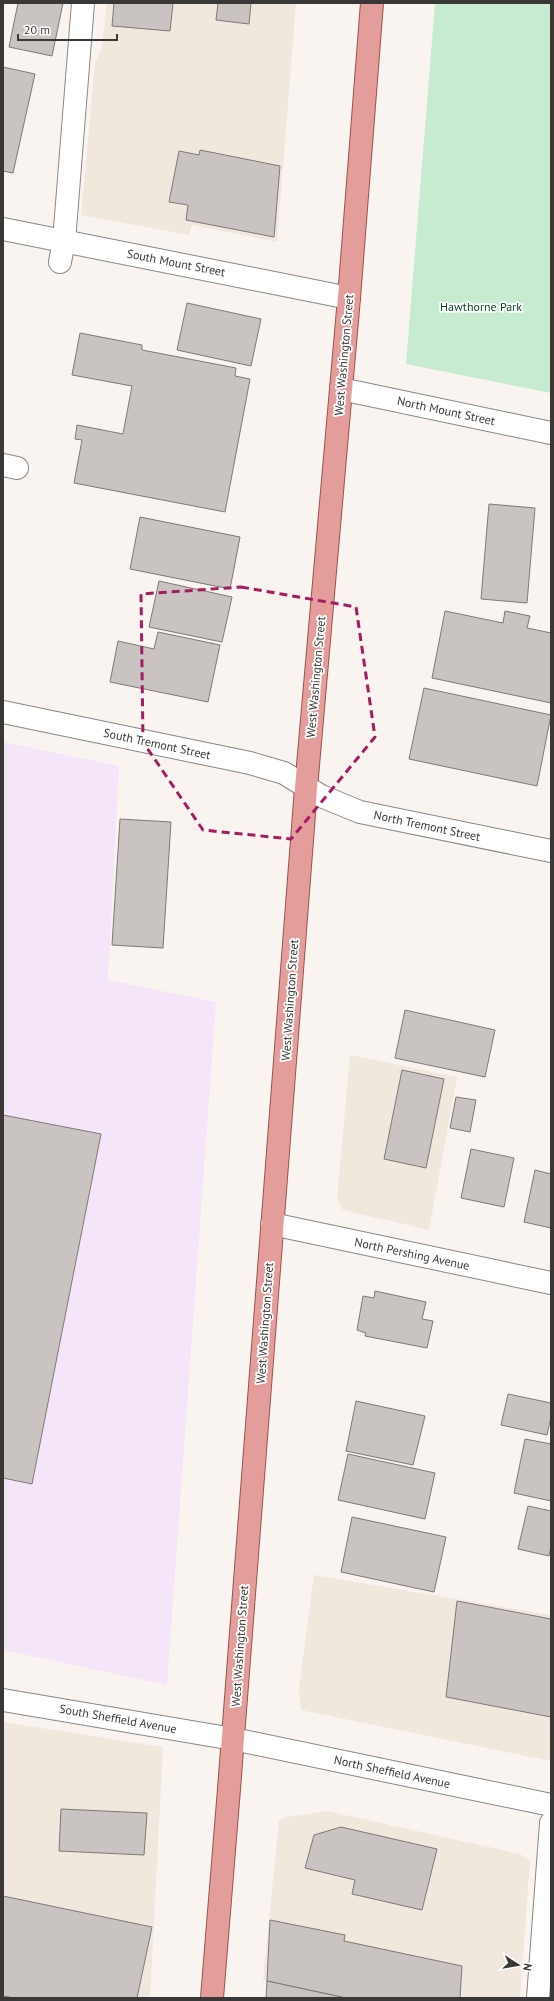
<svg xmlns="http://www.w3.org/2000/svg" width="554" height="2001" viewBox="0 0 554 2001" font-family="'PT Sans',sans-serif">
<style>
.built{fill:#f0e7dd}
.education{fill:#f5e5f8}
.green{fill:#c7ebd1}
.building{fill:#c9c3c1;stroke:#7e7976}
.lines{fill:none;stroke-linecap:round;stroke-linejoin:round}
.minor-casing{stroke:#8a8782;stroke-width:24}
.major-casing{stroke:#9c514d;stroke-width:24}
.minor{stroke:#fff;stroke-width:22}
.major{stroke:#e39e9b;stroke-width:22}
.marked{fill:none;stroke:#a51c65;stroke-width:3;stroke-dasharray:8 5;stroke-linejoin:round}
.labels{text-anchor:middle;stroke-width:3.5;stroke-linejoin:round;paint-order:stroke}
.street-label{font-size:12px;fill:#3a3836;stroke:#fff}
.park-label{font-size:12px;fill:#0d4a28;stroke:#fff}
</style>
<rect width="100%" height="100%" fill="#f9f4f0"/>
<g class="built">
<path d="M107,3h189l-19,239 -85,-17 -3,10 -108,-20 14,-151 7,-18z"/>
<path d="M350,1055l107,22 -28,153 -86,-20 -6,-10z"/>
<path d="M314,1575l237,40v146l-250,-51 -2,-21z"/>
<path d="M3,1722l160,25 -13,251h-147z"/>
<path d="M327,1811l193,43 10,7 -10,137h-174l-83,-18 16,-160 9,-3z"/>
</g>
<path class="education" d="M3,742l116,24 -11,214 108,22 -49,683 -164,-35z"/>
<path class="green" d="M435,3h116v390l-145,-29z"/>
<g class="building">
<path d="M18,3h45l-11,53 -43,-9z"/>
<path d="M114,3h59l-3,28 -58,-5z"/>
<path d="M218,3h33l-2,21 -33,-4z"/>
<path d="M3,67l32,7 -22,99 -10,-2z"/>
<path d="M200,150l80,16 -6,71 -88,-17 2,-15 -19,-3 10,-51 20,4z"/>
<path d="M187,303l74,16 -10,47 -74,-16z"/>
<path d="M80,333l62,12v5l94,18 -1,8 15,3 -25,133 -151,-29 8,-43 -7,-1 2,-14 46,9 9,-48 -60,-11z"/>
<path d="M489,504l46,4 -8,95 -46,-4z"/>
<path d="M140,517l100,20 -10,52 -100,-20z"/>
<path d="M159,581l73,16 -10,45 -73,-15z"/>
<path d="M445,611l58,12 2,-12 25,5 -3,12 24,5v70l-119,-25z"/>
<path d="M158,632l62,13 -12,57 -98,-20 8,-41 36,8z"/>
<path d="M424,688l127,27 -14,71 -128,-27z"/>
<path d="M120,819l51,3 -8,126 -51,-3z"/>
<path d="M405,1010l90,20 -10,47 -90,-19z"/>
<path d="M402,1070l42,9 -18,89 -42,-9z"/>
<path d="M456,1097l20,3 -6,32 -20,-4z"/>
<path d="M3,1115l98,19 -69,350 -29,-6z"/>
<path d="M471,1149l43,9 -10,49 -43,-9z"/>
<path d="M535,1170l16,4v54l-27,-6z"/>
<path d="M375,1291l51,11 -4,17 11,2 -6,27 -62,-12 1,-3 -9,-3 6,-34 11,2z"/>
<path d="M508,1394l43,9v14l-4,18 -46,-10z"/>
<path d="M356,1401l69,15 -12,49 -67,-14z"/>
<path d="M525,1439l26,5v57l-37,-8z"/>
<path d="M348,1454l87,19 -10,46 -87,-19z"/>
<path d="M528,1506l23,5v35l-2,10 -31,-7z"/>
<path d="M352,1517l94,20 -12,55 -93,-20z"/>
<path d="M457,1601l94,18v98l-105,-20z"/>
<path d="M61,1809l86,4 -3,42 -85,-4z"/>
<path d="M341,1827l96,22 -15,61 -70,-16 3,-14 -50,-12 9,-33z"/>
<path d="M3,1896l149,31 -15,71h-122l-12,-2z"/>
<path d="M270,1920l75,15 -1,6 118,25 -2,32h-114l-79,-17z"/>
<path d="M267,1981l79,17h-80z"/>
</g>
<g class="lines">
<g class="minor-casing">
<g id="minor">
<path d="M3,229l346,69"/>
<path d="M60,262l4,-21 19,-238"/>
<path d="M341,389l210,44"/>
<path d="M3,465l14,3"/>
<path d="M3,712l247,51 34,10 37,23 39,16 191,39"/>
<path d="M272,1224l279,59"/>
<path d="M3,1700l230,39 318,66"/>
<path d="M538,1998l13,-175"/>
</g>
</g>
<g class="major-casing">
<path id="major" d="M212,1998l17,-209 77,-1001 43,-490 23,-295"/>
</g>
<use href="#minor" class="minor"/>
<use href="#major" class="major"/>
</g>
<path class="marked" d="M241,587l115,20 19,130 -84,102 -88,-9 -60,-88 -2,-148z"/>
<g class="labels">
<g class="street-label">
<text transform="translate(176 263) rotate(11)" y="4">South Mount Street</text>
<text transform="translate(344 355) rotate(-85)" y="4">West Washington Street</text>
<text transform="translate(446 411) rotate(12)" y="4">North Mount Street</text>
<text transform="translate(316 677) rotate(-85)" y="4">West Washington Street</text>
<text transform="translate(157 744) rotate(12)" y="4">South Tremont Street</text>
<text transform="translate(427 826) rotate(12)" y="4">North Tremont Street</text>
<text transform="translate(290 1000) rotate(-86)" y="4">West Washington Street</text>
<text transform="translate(412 1254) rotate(12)" y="4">North Pershing Avenue</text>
<text transform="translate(265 1323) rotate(-86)" y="4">West Washington Street</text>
<text transform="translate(240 1646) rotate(-86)" y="4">West Washington Street</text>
<text transform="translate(118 1719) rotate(10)" y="4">South Sheffield Avenue</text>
<text transform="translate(392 1772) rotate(12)" y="4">North Sheffield Avenue</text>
</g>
<g class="park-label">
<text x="481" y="311">Hawthorne Park</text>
</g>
</g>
<rect width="554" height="2001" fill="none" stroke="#3a3836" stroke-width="8"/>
<g transform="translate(518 1965) rotate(102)" stroke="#ffffff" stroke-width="3" paint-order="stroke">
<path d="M0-3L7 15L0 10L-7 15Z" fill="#3a3836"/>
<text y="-6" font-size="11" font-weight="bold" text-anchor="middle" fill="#3a3836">N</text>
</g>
<path d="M18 34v6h99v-6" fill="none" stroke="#3a3836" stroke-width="2"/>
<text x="24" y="34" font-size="12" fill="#3a3836" stroke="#ffffff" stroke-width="3" paint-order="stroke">20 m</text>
</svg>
